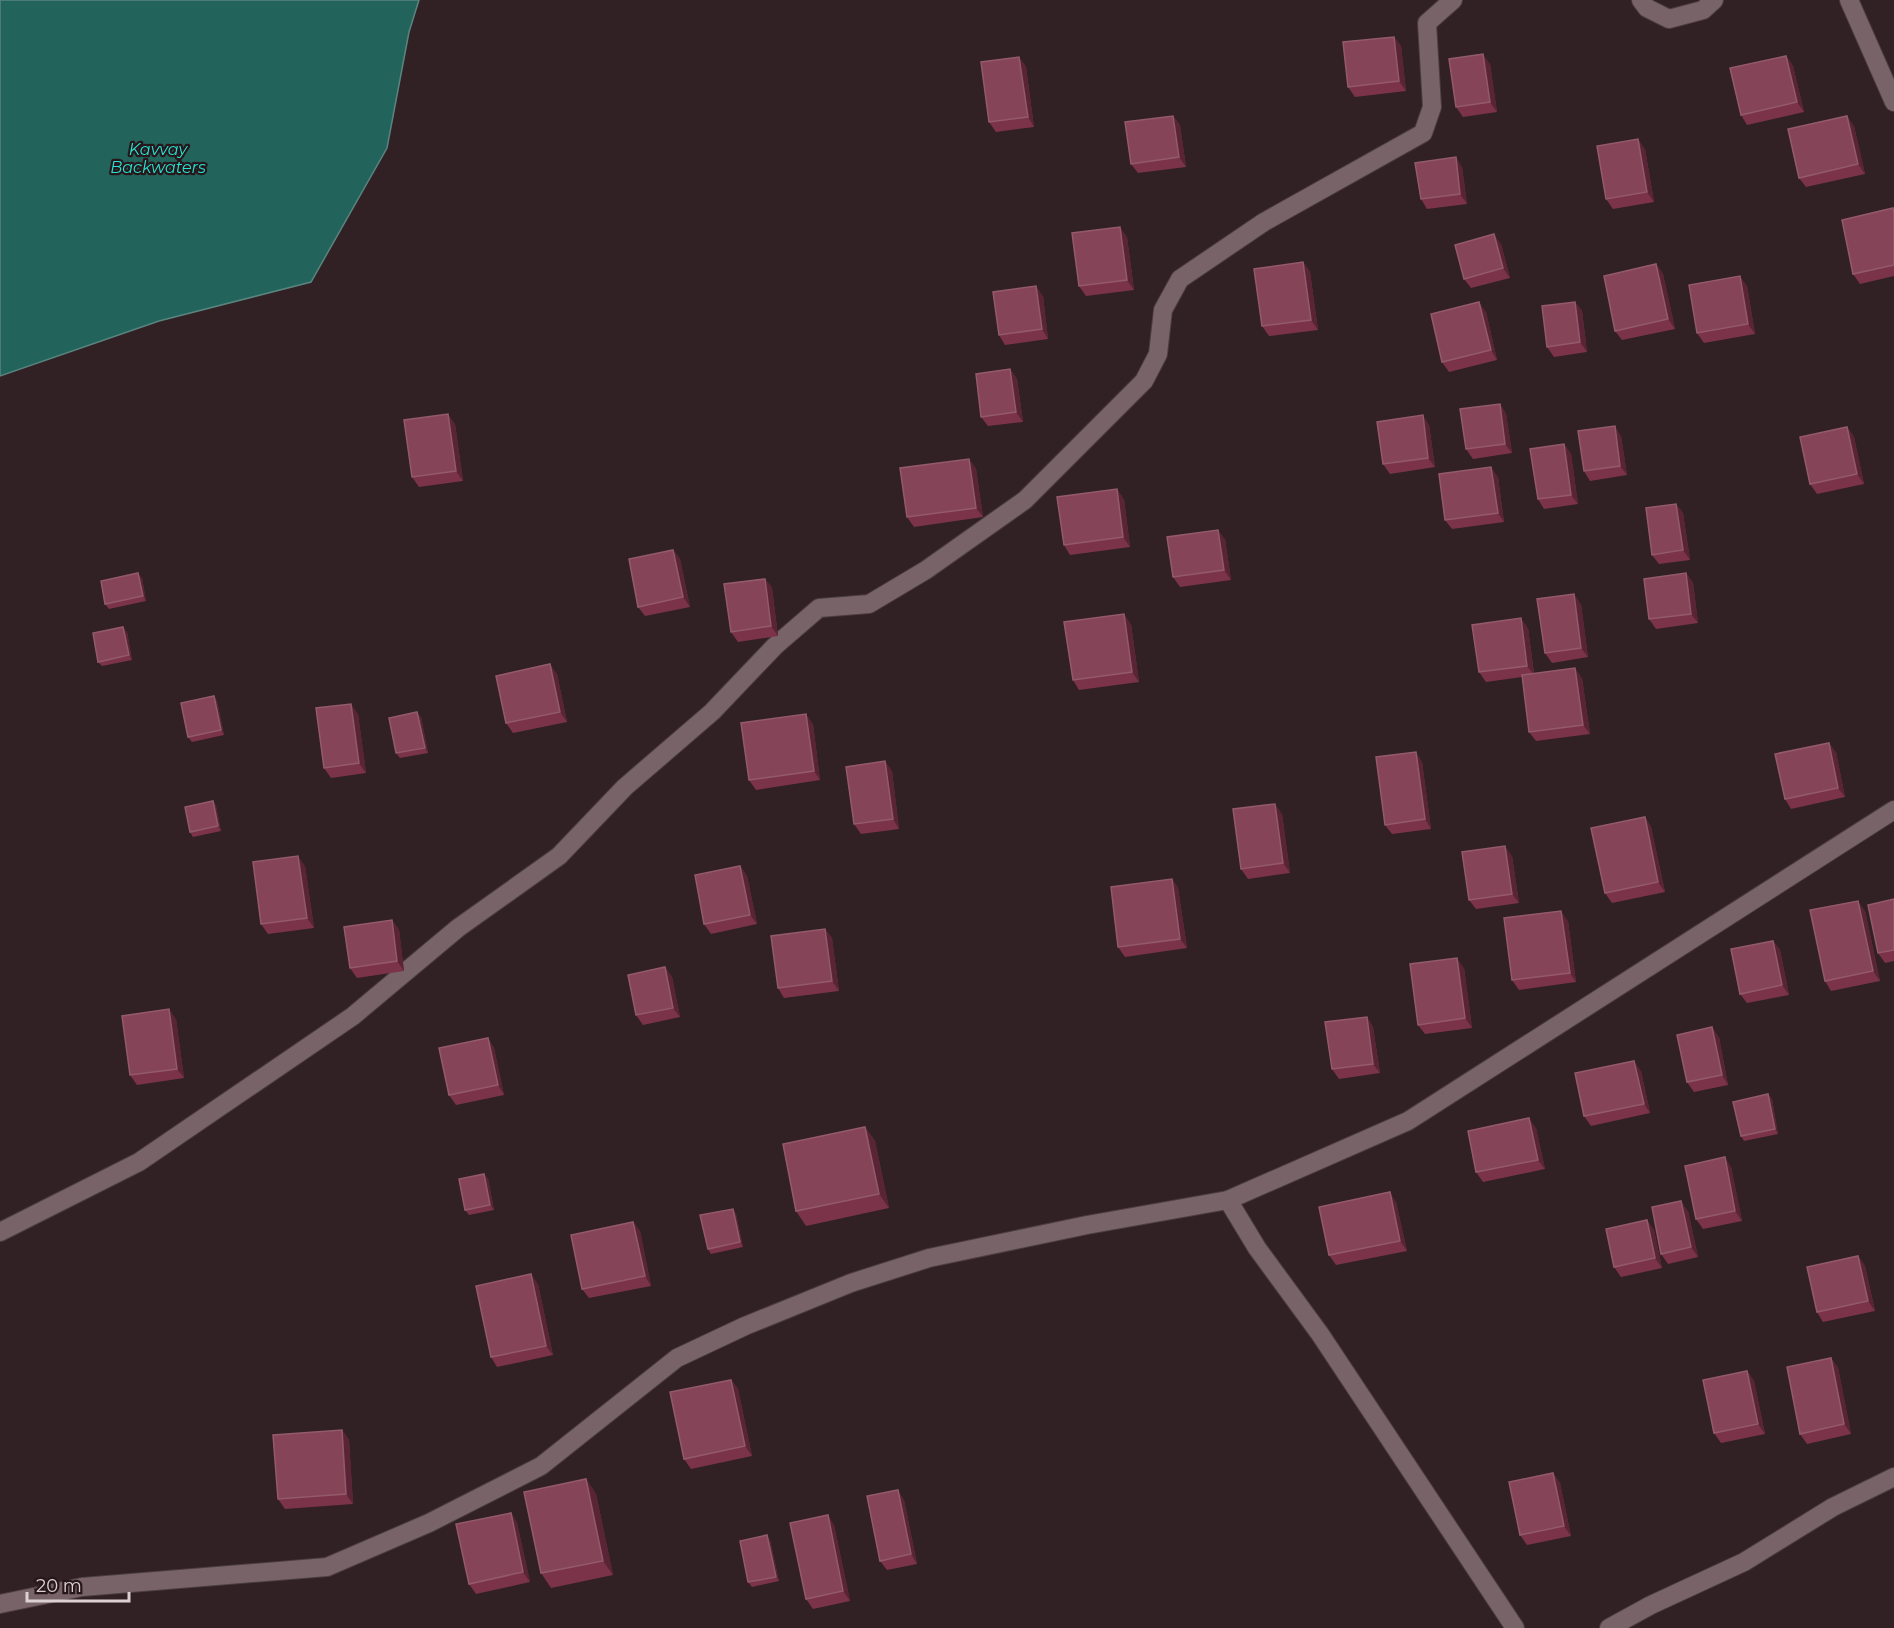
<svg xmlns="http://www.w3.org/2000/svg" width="1894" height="1628" viewBox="0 0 1894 1628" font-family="Montserrat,sans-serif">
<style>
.water{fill:#22645c;stroke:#5a847f;stroke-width:1.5}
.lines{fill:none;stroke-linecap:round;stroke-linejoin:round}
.minor-casing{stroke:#4b3d40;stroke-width:20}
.minor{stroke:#786368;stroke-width:18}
.wall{fill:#7b334a}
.shaded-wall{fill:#592435}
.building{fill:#864459;stroke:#935a6c;stroke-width:1.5}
.labels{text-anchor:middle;stroke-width:4.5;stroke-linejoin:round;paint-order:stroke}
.water-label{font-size:16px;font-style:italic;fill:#24e4d3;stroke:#27171b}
</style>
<rect width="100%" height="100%" fill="#312024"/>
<path class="water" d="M0,0h419l-10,32 -22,116 -76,134 -152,39 -159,55z"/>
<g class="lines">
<g class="minor-casing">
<g id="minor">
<path d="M1641,0l6,8 22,11 34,-9 11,-10"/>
<path d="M1849,0l45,102"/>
<path d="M1228,1200l29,48 63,86 195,294"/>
<path d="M0,1232l139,-70 214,-146 105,-88 101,-72 66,-69 87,-75 63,-66 44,-38 50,-4 57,-34 99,-70 119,-119 14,-27 5,-44 17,-31 84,-57 159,-89 9,-26 -5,-84 26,-23"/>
<path d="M0,1604l82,-17 245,-20 102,-44 112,-57 136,-108 68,-32 106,-43 78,-25 158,-33 141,-25 180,-79 486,-311"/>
<path d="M1609,1628l42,-23 93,-43 89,-55 61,-30"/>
</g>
</g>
<use href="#minor" class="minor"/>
</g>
<g class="wall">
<path d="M1394,37l7,9 5,45 -51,6 -7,-10z"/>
<path d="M1786,56l7,10 11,46 -57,13 -6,-10z"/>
<path d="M1019,57l7,10 8,60 -38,5 -7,-10z"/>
<path d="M1490,64l7,48 -34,5 -7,-10z"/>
<path d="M1173,116l7,9 6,42 -48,6 -7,-9z"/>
<path d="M1854,126l11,48 -59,13 -7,-9z"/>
<path d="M1645,149l9,53 -41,7 -7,-10z"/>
<path d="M1462,167l5,37 -40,5 -6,-10z"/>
<path d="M1893,208l1,2v66l-34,8 -7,-10z"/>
<path d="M1127,237l7,53 -48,6 -7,-10z"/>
<path d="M1501,244l9,34 -39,10 -7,-9z"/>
<path d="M1303,262l7,10 8,58 -49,6 -7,-10z"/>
<path d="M1656,264l7,10 12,55 -53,11 -7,-9z"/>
<path d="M1747,286l8,48 -51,9 -7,-10z"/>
<path d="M1043,296l5,43 -43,6 -6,-10z"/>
<path d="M1575,302l7,9 5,41 -33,5 -7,-10z"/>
<path d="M1486,312l11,48 -48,12 -7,-10z"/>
<path d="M1010,369l7,10 6,43 -35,4 -7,-9z"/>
<path d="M1500,404l6,10 6,39 -39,6 -7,-10z"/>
<path d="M455,424l8,57 -44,6 -7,-10z"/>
<path d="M1429,425l6,42 -45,7 -7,-10z"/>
<path d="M1847,427l7,10 10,47 -47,10 -7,-10z"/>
<path d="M1621,436l6,39 -37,6 -6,-10z"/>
<path d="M1564,444l7,10 7,50 -34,5 -6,-10z"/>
<path d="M969,459l7,10 7,48 -69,10 -7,-10z"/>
<path d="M1498,477l6,45 -52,7 -7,-9z"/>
<path d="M1124,499l6,48 -60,8 -6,-10z"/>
<path d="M1676,504l7,9 7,47 -31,4 -7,-9z"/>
<path d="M1225,539l6,41 -51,7 -7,-10z"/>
<path d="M673,550l7,9 10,48 -45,9 -7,-9z"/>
<path d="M1686,573l7,10 5,40 -42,6 -7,-10z"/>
<path d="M142,578l4,23 -37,8 -4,-5z"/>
<path d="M765,579l7,9 6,48 -40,6 -7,-10z"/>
<path d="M1581,604l7,53 -36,6 -7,-10z"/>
<path d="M1131,624l8,58 -60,8 -6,-10z"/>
<path d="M1528,628l6,45 48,5 8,56 -54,7 -7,-9 -7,-55 -36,5 -7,-10z"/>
<path d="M127,632l5,28 -30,6 -4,-4z"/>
<path d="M557,674l10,48 -54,11 -7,-10z"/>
<path d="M214,696l3,5 7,34 -32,7 -4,-5z"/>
<path d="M358,714l8,59 -35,5 -7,-10z"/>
<path d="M421,717l7,36 -28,5 -4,-5z"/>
<path d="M813,724l7,56 -64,10 -7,-10z"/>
<path d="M1836,752l9,45 -54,12 -6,-10z"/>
<path d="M1422,762l9,67 -39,5 -7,-9z"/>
<path d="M892,771l7,58 -38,5 -7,-10z"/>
<path d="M213,801l3,5 5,25 -28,6 -3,-5z"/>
<path d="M1282,814l8,59 -42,6 -7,-10z"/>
<path d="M1645,817l6,10 14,65 -53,11 -7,-10z"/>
<path d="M1512,856l7,47 -43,6 -7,-9z"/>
<path d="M305,866l9,62 -46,6 -7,-10z"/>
<path d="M740,866l7,10 10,48 -46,10 -7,-10z"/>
<path d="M1172,879l6,9 9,60 -62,9 -7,-10z"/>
<path d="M1894,899v62l-9,2 -7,-10z"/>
<path d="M1865,911l15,70 -49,10 -6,-10z"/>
<path d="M392,920l7,10 5,41 -47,7 -7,-10z"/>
<path d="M1568,921l8,61 -57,8 -7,-10z"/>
<path d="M825,929l7,9 7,53 -55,7 -6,-10z"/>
<path d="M1773,941l7,9 9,45 -42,8 -7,-9z"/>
<path d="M665,967l7,10 8,40 -37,8 -7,-10z"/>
<path d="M1464,968l8,60 -47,6 -7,-9z"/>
<path d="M1367,1017l6,10 7,46 -41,6 -7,-10z"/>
<path d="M176,1019l8,59 -47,7 -7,-10z"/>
<path d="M1719,1037l9,48 -34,7 -7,-10z"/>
<path d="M488,1038l6,10 10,47 -48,10 -7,-10z"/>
<path d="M1641,1071l9,42 -59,13 -7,-10z"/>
<path d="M1768,1094l4,5 6,35 -34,7 -3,-5z"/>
<path d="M865,1127l10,14 14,67 -83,18 -10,-15z"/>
<path d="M1536,1128l9,41 -62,13 -7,-10z"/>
<path d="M1731,1167l11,54 -39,8 -7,-10z"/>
<path d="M484,1174l4,5 6,31 -25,5 -4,-5z"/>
<path d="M1396,1202l11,49 -71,14 -7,-10z"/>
<path d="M1688,1211l10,46 -30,7 -7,-10z"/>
<path d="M736,1214l7,33 -32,7 -3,-5z"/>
<path d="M1647,1220l7,10 8,38 -41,9 -7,-10z"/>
<path d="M633,1222l7,9 11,55 -62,12 -7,-9z"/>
<path d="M1858,1256l7,10 10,45 -52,11 -6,-10z"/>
<path d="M538,1284l15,71 -56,12 -6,-10z"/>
<path d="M1831,1358l7,10 13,66 -44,10 -7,-10z"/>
<path d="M1747,1371l7,10 11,53 -44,9 -7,-10z"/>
<path d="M731,1380l7,9 14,67 -61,13 -7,-10z"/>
<path d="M342,1430l7,10 4,64 -68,5 -7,-10z"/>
<path d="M1553,1473l7,10 11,53 -44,9 -7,-10z"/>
<path d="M586,1479l10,15 17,81 -62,13 -10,-15z"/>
<path d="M904,1500l13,64 -30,6 -7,-9z"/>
<path d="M511,1513l6,10 13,59 -54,12 -7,-10z"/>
<path d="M834,1525l16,76 -37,8 -7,-10z"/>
<path d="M770,1540l9,41 -27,6 -4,-5z"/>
</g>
<g class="shaded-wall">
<path d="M1394,37l7,9 5,45 -7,-10z"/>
<path d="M1483,54l7,10 7,48 -7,-10z"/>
<path d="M1786,56l7,10 11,46 -7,-10z"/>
<path d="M1019,57l7,10 8,60 -6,-10z"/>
<path d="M1173,116l7,9 6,42 -7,-10z"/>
<path d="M1847,116l7,10 11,48 -7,-10z"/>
<path d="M1638,139l7,10 9,53 -7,-10z"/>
<path d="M1456,157l6,10 5,37 -7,-10z"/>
<path d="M1120,227l7,10 7,53 -7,-10z"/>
<path d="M1494,234l7,10 9,34 -7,-10z"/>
<path d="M1303,262l7,10 8,58 -7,-10z"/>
<path d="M1656,264l7,10 12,55 -7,-10z"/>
<path d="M1740,276l7,10 8,48 -7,-10z"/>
<path d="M1036,286l7,10 5,43 -6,-10z"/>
<path d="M1479,302l7,10 11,48 -6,-10z"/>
<path d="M1575,302l7,9 5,41 -7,-10z"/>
<path d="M1010,369l7,10 6,43 -7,-10z"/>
<path d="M1500,404l6,10 6,39 -7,-9z"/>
<path d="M448,414l7,10 8,57 -7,-10z"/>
<path d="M1423,415l6,10 6,42 -7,-9z"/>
<path d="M1615,426l6,10 6,39 -7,-9z"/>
<path d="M1847,427l7,10 10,47 -7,-10z"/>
<path d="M1564,444l7,10 7,50 -7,-9z"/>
<path d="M969,459l7,10 7,48 -7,-9z"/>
<path d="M1491,467l7,10 6,45 -6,-9z"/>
<path d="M1117,489l7,10 6,48 -7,-10z"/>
<path d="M1676,504l7,9 7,47 -7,-10z"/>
<path d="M1218,530l7,9 6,41 -7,-10z"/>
<path d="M673,550l7,9 10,48 -7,-10z"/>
<path d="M138,573l4,5 4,23 -3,-5z"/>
<path d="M1686,573l7,10 5,40 -7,-9z"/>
<path d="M765,579l7,9 6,48 -7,-10z"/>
<path d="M1574,594l7,10 7,53 -7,-9z"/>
<path d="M1124,614l7,10 8,58 -7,-10z"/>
<path d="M1521,618l7,10 6,47 -7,-9z"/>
<path d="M123,627l4,5 5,28 -3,-5z"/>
<path d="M550,664l7,10 10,48 -7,-10z"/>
<path d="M1575,668l7,10 8,56 -7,-9z"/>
<path d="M214,696l3,5 7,34 -3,-5z"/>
<path d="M351,704l7,10 8,59 -7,-10z"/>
<path d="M417,712l4,5 7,36 -3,-5z"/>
<path d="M806,714l7,10 7,56 -6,-9z"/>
<path d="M1829,743l7,9 9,45 -7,-9z"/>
<path d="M1416,752l6,10 9,67 -6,-10z"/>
<path d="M885,761l7,10 7,58 -6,-10z"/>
<path d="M213,801l3,5 5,25 -3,-5z"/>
<path d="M1275,804l7,10 8,59 -7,-10z"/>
<path d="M1645,817l6,10 14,65 -7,-10z"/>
<path d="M1505,846l7,10 7,47 -7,-9z"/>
<path d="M298,856l7,10 9,62 -7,-10z"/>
<path d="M740,866l7,10 10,48 -7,-9z"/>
<path d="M1172,879l6,9 9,60 -7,-9z"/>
<path d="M1858,901l7,10 15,70 -7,-10z"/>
<path d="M1561,911l7,10 8,61 -6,-9z"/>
<path d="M392,920l7,10 5,41 -7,-10z"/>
<path d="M825,929l7,9 7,53 -7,-10z"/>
<path d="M1773,941l7,9 9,45 -7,-10z"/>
<path d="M1457,958l7,10 8,60 -7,-10z"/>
<path d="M665,967l7,10 8,40 -7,-9z"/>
<path d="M169,1009l7,10 8,59 -7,-9z"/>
<path d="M1367,1017l6,10 7,46 -7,-9z"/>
<path d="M1712,1027l7,10 9,48 -6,-10z"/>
<path d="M488,1038l6,10 10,47 -6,-10z"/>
<path d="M1634,1061l7,10 9,42 -6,-9z"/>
<path d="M1768,1094l4,5 6,35 -3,-5z"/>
<path d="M1529,1118l7,10 9,41 -7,-9z"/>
<path d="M865,1127l10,14 14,67 -10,-14z"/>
<path d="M1725,1157l6,10 11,54 -7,-10z"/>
<path d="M484,1174l4,5 6,31 -4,-5z"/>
<path d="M1390,1192l6,10 11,49 -7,-10z"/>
<path d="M1681,1201l7,10 10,46 -7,-10z"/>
<path d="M733,1209l3,5 7,33 -3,-5z"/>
<path d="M1647,1220l7,10 8,38 -7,-10z"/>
<path d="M633,1222l7,9 11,55 -6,-10z"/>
<path d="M1858,1256l7,10 10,45 -7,-10z"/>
<path d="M531,1274l7,10 15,71 -7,-9z"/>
<path d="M1831,1358l7,10 13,66 -7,-10z"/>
<path d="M1747,1371l7,10 11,53 -7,-10z"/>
<path d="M731,1380l7,9 14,67 -7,-10z"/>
<path d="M342,1430l7,10 4,64 -7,-10z"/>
<path d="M1553,1473l7,10 11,53 -7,-10z"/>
<path d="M586,1479l10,15 17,81 -10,-14z"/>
<path d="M898,1490l6,10 13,64 -6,-10z"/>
<path d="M511,1513l6,10 13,59 -7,-10z"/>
<path d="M828,1515l6,10 16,76 -7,-10z"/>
<path d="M767,1535l3,5 9,41 -3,-4z"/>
</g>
<g class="building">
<path d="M1394,37l5,44 -51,6 -5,-45z"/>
<path d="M1483,54l7,48 -34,5 -7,-48z"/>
<path d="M1786,56l11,46 -56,13 -11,-47z"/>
<path d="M1019,57l9,60 -39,5 -8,-60z"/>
<path d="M1173,116l6,41 -48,7 -6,-42z"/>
<path d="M1847,116l11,48 -59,14 -11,-49z"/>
<path d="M1638,139l9,53 -41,7 -9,-53z"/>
<path d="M1456,157l4,37 -39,5 -6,-36z"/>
<path d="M1893,208l1,6v51l-41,9 -11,-54z"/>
<path d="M1120,227l7,53 -48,6 -7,-53z"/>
<path d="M1494,234l9,34 -39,11 -9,-34z"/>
<path d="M1303,262l8,58 -49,6 -8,-57z"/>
<path d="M1656,264l12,55 -53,12 -11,-55z"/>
<path d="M1740,276l8,48 -51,9 -8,-48z"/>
<path d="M1036,286l6,43 -43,6 -6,-43z"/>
<path d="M1479,302l12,48 -49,12 -11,-48z"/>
<path d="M1575,302l5,40 -33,5 -5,-41z"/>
<path d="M1010,369l6,43 -35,5 -5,-43z"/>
<path d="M1500,404l5,40 -39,5 -6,-40z"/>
<path d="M448,414l8,57 -44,6 -8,-57z"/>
<path d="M1423,415l5,43 -45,6 -6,-42z"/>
<path d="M1615,426l5,40 -36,5 -6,-40z"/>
<path d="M1847,427l10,47 -47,10 -10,-47z"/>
<path d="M1564,444l7,51 -33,4 -8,-50z"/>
<path d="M969,459l7,49 -69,9 -7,-49z"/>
<path d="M1491,467l7,46 -53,7 -6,-46z"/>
<path d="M1117,489l6,48 -59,8 -7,-48z"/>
<path d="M1676,504l7,46 -31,5 -6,-47z"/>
<path d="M1218,530l6,40 -51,7 -6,-40z"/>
<path d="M673,550l10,47 -45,10 -9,-48z"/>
<path d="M138,573l5,23 -38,8 -4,-23z"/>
<path d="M1686,573l5,41 -42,5 -5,-40z"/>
<path d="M765,579l6,47 -40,6 -7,-48z"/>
<path d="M1574,594l7,54 -36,5 -8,-54z"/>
<path d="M1124,614l8,58 -59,8 -9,-58z"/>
<path d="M1521,618l6,48 -48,6 -7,-47z"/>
<path d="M123,627l6,28 -31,7 -5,-29z"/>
<path d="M550,664l10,48 -54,11 -10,-47z"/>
<path d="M1575,668l8,57 -54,7 -7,-57z"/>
<path d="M214,696l7,34 -33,7 -7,-34z"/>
<path d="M351,704l8,59 -35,5 -8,-60z"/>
<path d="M417,712l8,36 -29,5 -7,-35z"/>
<path d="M806,714l8,57 -65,9 -8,-57z"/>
<path d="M1829,743l9,45 -53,11 -10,-45z"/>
<path d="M1416,752l9,67 -40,6 -9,-68z"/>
<path d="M885,761l8,58 -39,5 -8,-57z"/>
<path d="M213,801l5,25 -28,6 -5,-25z"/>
<path d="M1275,804l8,59 -42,6 -8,-60z"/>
<path d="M1645,817l13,65 -53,11 -14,-65z"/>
<path d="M1505,846l7,48 -43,6 -7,-48z"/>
<path d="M298,856l9,62 -46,6 -8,-62z"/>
<path d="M740,866l10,49 -46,9 -9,-49z"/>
<path d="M1172,879l8,60 -62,8 -7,-60z"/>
<path d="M1894,899v51l-16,3 -10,-48z"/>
<path d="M1858,901l15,70 -48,10 -15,-71z"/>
<path d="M1561,911l9,62 -58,7 -8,-62z"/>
<path d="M392,920l5,41 -47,7 -6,-41z"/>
<path d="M825,929l7,52 -54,7 -7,-52z"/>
<path d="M1773,941l9,44 -42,9 -9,-45z"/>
<path d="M1457,958l8,60 -47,7 -8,-61z"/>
<path d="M665,967l8,41 -37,7 -8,-40z"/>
<path d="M169,1009l8,60 -47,6 -8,-59z"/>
<path d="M1367,1017l6,47 -41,5 -7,-47z"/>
<path d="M1712,1027l10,48 -35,7 -10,-47z"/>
<path d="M488,1038l10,47 -49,10 -10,-47z"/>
<path d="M1634,1061l10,43 -60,12 -9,-43z"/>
<path d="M1768,1094l7,35 -34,7 -8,-34z"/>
<path d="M1529,1118l9,42 -62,12 -8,-41z"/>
<path d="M865,1127l14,67 -83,17 -13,-67z"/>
<path d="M1725,1157l10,54 -39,8 -11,-53z"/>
<path d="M484,1174l6,31 -25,5 -6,-31z"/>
<path d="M1390,1192l10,49 -71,14 -10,-48z"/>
<path d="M1681,1201l10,46 -30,7 -9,-47z"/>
<path d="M733,1209l7,33 -32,7 -8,-34z"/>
<path d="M1647,1220l8,38 -41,9 -8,-38z"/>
<path d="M633,1222l12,54 -63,13 -11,-54z"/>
<path d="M1858,1256l10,45 -51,11 -10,-45z"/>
<path d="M531,1274l15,72 -55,11 -15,-71z"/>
<path d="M1831,1358l13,66 -44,10 -13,-67z"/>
<path d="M1747,1371l11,53 -44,9 -11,-53z"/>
<path d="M731,1380l14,66 -61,13 -14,-67z"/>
<path d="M342,1430l4,64 -68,5 -5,-64z"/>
<path d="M1553,1473l11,53 -44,9 -11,-53z"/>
<path d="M586,1479l17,82 -62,12 -17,-81z"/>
<path d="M898,1490l13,64 -31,7 -13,-65z"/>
<path d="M511,1513l12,59 -54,12 -13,-60z"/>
<path d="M828,1515l15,76 -37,8 -16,-76z"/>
<path d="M767,1535l9,42 -28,5 -8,-41z"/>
</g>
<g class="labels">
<g class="water-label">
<text x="158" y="155">Kavvay<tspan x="158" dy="18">Backwaters</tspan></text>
</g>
</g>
<path d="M27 1592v9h102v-9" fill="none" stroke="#dcd0d2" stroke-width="3"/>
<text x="36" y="1592" font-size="18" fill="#dcd0d2" stroke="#27171b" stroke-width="4.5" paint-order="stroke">20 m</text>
</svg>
